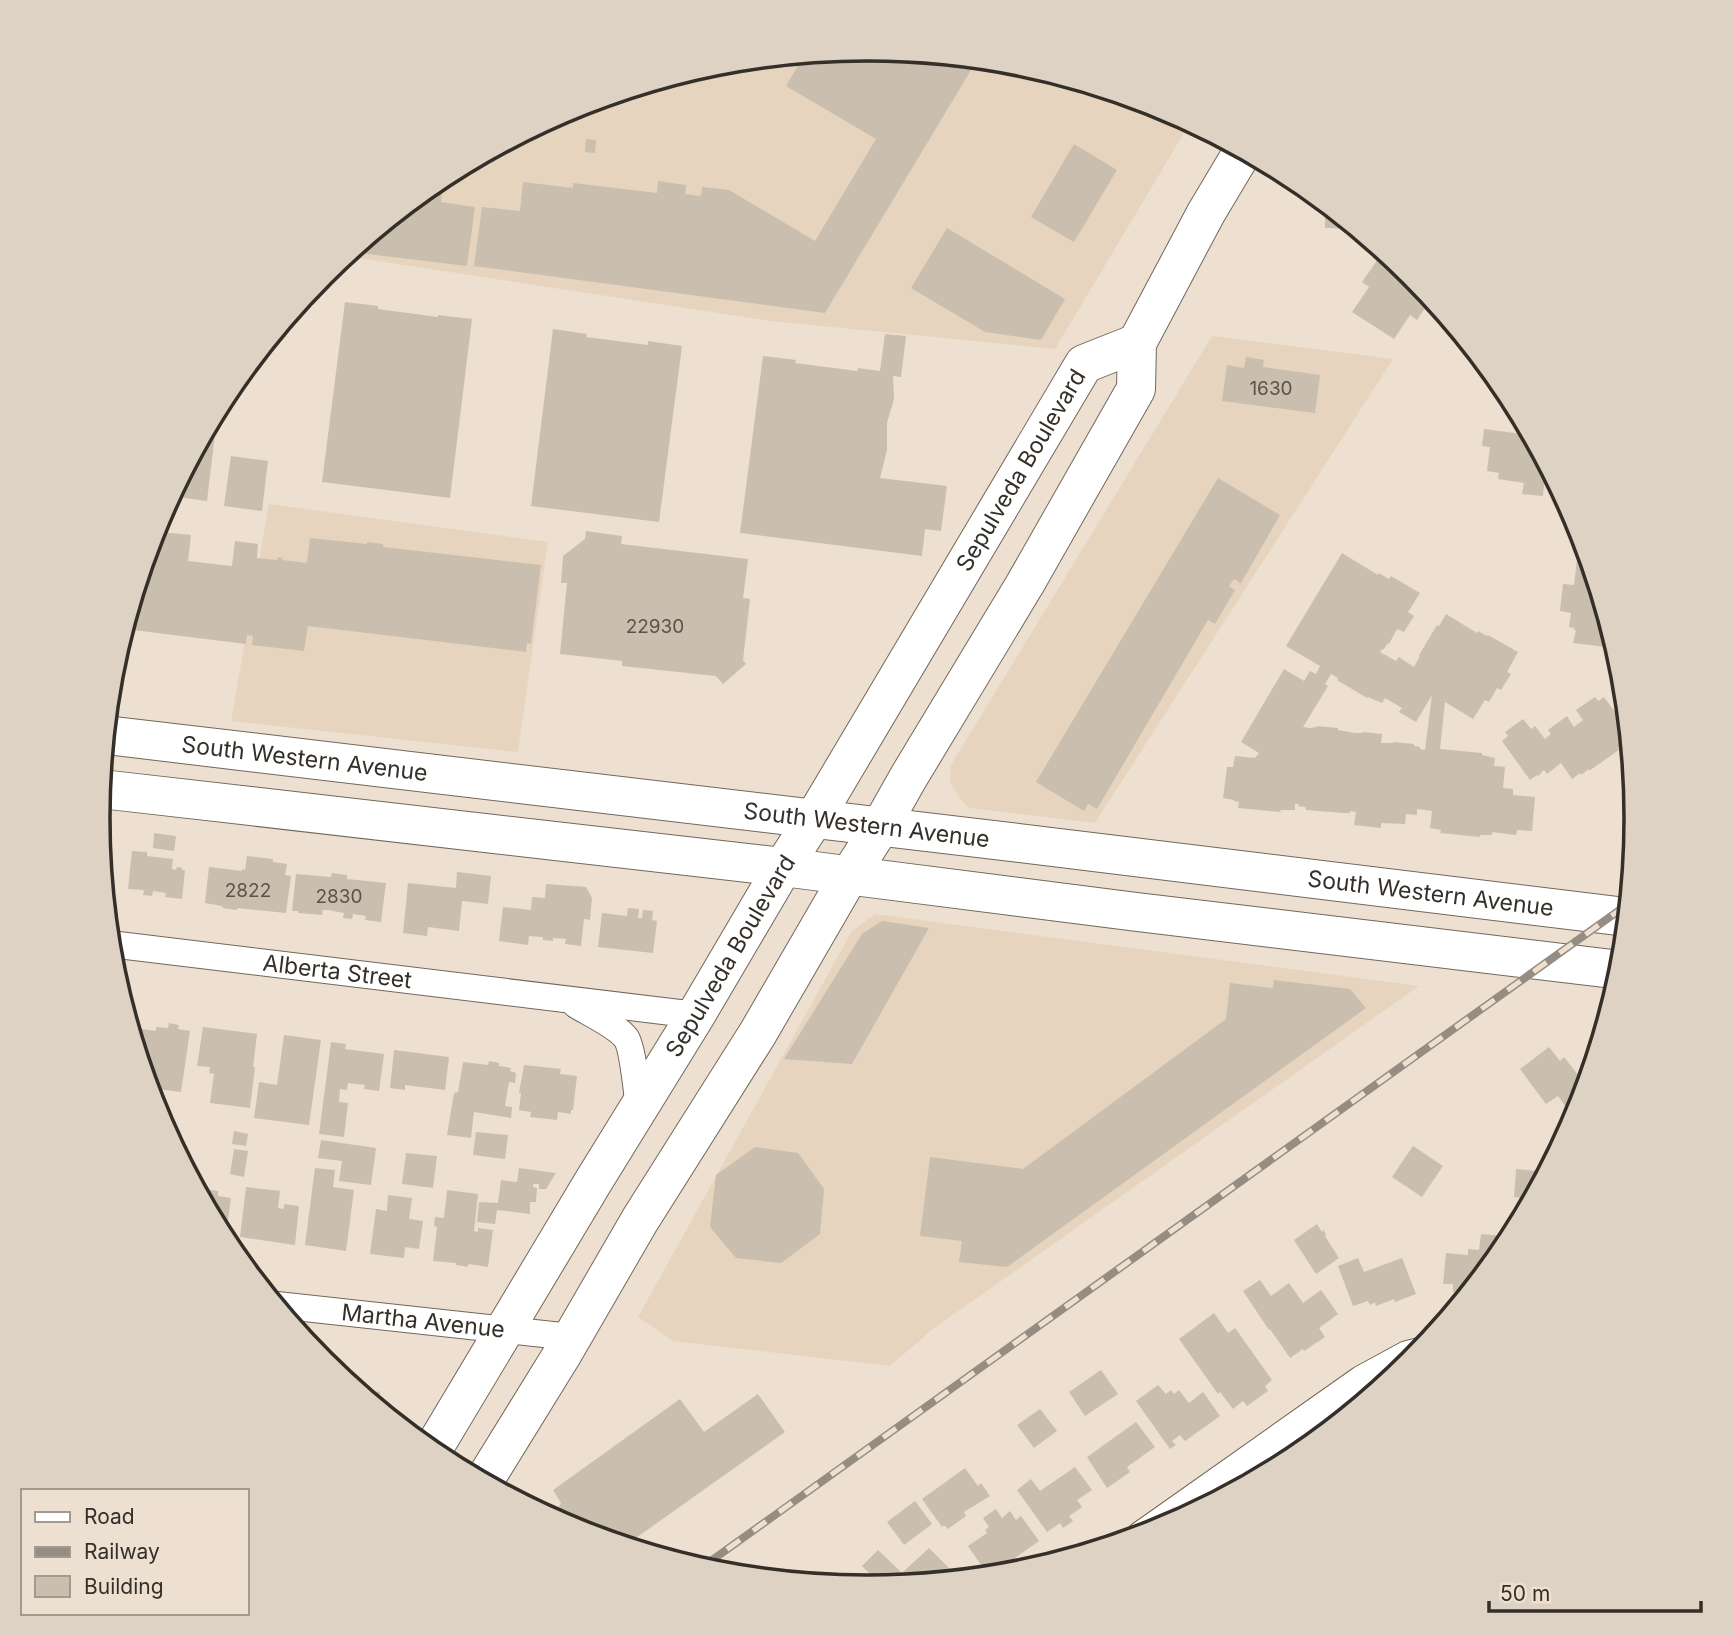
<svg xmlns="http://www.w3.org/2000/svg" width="1734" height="1636" viewBox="0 0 1734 1636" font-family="Inter,sans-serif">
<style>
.built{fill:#e6d4bf}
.building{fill:#cabeaf;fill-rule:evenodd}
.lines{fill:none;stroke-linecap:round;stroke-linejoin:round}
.street-casing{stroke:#726759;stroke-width:28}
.primary-casing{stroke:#726759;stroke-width:40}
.street{stroke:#fff;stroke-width:26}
.primary{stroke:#fff;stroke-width:38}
.rail-casing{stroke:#968d82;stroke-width:8}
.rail{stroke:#ede0d1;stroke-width:5;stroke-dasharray:16;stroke-linecap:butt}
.labels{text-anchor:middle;stroke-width:6;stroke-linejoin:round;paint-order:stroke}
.number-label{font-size:19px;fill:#5a534a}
.street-label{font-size:23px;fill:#342f29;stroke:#ede0d1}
.rim{fill:none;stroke:#342f29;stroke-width:3.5}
</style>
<rect width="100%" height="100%" fill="#ede0d1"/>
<g class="built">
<path d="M867,49l150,15 145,44 28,15 -135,226 -285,-28 -425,-65 95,-78 133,-71 144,-43z"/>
<path d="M1212,336l181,23 -298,464 -126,-15 -9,-9 -10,-17 1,-17z"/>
<path d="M269,504l279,38 -30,210 -287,-31z"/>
<path d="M875,914l544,72 -486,343 -43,37 -217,-25 -35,-24 214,-386z"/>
</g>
<g class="building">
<path d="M867,49l110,11 -152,253 -351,-47 8,-59 38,4 3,-29 50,6v-5l84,10 1,-12 28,4 -1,9 16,2 1,-9 27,3 86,51 61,-102 -90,-53 13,-22 -12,-7z"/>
<path d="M586,139l10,1 -1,13 -10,-1z"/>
<path d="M1074,144l43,26 -43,72 -43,-25z"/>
<path d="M444,176l-3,26 34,5 -8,59 -116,-14z"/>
<path d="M1325,204l31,25 -31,-1z"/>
<path d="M947,228l118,71 -24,41 -56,-8 -74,-44z"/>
<path d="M1383,252l28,23 20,24 -14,21 -7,-5 -16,24 -42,-27 17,-25 -7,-5z"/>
<path d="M345,302l33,4v3l60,8v-2l34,4 -22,179 -128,-16z"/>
<path d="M288,317l-2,20 -13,-1z"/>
<path d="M553,329l34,5 -1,3 62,8v-4l34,5 -23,176 -128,-16z"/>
<path d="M885,334l21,2 -5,41 -8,-1 1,23 -7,24v27l-7,28 67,8 -6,45 -16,-2 -3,27 -182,-23 23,-177 33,4 -1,3 62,8 1,-3 22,3z"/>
<path d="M1246,357l18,3 -1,7 57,8 -5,38 -93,-12 5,-36 17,3z"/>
<path d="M218,409l-11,92 -36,-5z"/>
<path d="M1484,429l46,6 27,51 -13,-1 -1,11 -21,-2 2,-11 -26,-4 1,-6 -12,-2 3,-24 -8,-1z"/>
<path d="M231,456l37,5 -6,50 -38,-5z"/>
<path d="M1218,478l62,37 -39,68 -7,-4 -5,7 6,4 -20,34 -7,-4 -111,189 -9,-5 -4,7 -48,-29z"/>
<path d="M586,531l36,5 -1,8 127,15 -5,39 7,1 -7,61 3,4 -23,20 -7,-8 -94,-10v-5l-62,-7 7,-71h-6l2,-27 22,-17z"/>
<path d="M161,532l30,3 -3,26 44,5 3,-25 23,3 -1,14 20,2 1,-3 5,1 -1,2 25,3 3,-25 57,6v-2l16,2v3l158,18 -10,79 -4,-1 -1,9 -218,-26 -4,25 -52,-6 1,-9 -6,-1 -1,9 -121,-15 22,-73 11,1z"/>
<path d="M1584,545l15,48 16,55 -42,-5 3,-13h-2v-2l-5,-1 2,-14 -11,-2 3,-27 11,1 4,-34 5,1z"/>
<path d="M1342,553l36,22 1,-2 10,6 2,-3 29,17 -12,19 6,4 -10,16 -7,-3 -8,15 -1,-1 -5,7 -1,-1 -2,3 16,9 3,-4 15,10 6,-11 -1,-1 18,-30 2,1 7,-12 31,19 1,-2 9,5 1,-1 30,17 -11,20 4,2 -10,16 -4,-2 -8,14 -4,-2 -12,19 -28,-17 -5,47 42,4v2l13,3 -1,8 11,1 -2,21 10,1v6l22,2 -3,34 -15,-1 -1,5 -24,-3v3h-12v2l-40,-4 1,-3 -11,-2 2,-17 -15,-2v6l-11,-1 -1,10 -24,-1v5l-27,-3 2,-13 -6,-1v2h-6l-38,-3 -1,-3 -7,-1 1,-2h-4v6h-15l1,2 -43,-4 1,-6 -5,-1v-1l-11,-2 4,-31h6l2,-11 20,2 4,-5 -18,-11 43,-73 20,12 6,-10 6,3 4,-8 -34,-20zM1331,674l7,4 -1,2 30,18 1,-1 14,6 3,-5 17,10 -3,4 17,10 16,-27 -7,55 -5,-1v-2l-6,-1v-2l-21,-2v1h-12l1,-9 -19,-2v1h-8l-17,-3v-2l-21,-2v1l-7,1 -7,-1 25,-41 -3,-2z"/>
<path d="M1595,697l3,4 6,-4 23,31 1,11 -10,9 1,2 -30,21v-2l-8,6 -1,-2 -8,6 -11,-16 -14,11 -3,-4 -6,6 -1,-1 -7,5 -28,-39 6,-5 -3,-4 18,-13 8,10 4,-3 10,13 6,-5 -3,-4 19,-14 7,11 9,-7 -7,-10z"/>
<path d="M154,833l22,3 -2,15 -21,-3z"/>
<path d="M132,851l15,1v4l26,3 -1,10 4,1 1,-3 5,1v2h3l-3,29 -17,-2 1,-4 -13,-2 -1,5 -9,-1 1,-5 -16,-1z"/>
<path d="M247,856l26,3v3l14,2 -2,11 6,1 -5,37 -48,-5 -2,2 -13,-2 -1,-2 -17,-3 4,-36 33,4v-2l3,1z"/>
<path d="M457,872l34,4 -3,28 -26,-3 -3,30 -31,-4 -1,9 -24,-3 5,-50 48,5z"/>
<path d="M332,873l15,2v4l39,4 -5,39 -16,-2 1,-4 -13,-2 -1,5 -9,-1 1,-5 -16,-3h-5l-1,5 -24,-2v-2h-6l4,-37 35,3z"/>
<path d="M546,884l40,3 6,11 -2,22 -6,-1 -3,27 -16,-2 1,-5 -13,-1v3l-10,-1v-3l-14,-1 -1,9 -29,-4 4,-34 28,3 1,-13 13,1z"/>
<path d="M628,908l11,1 -1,9h4l1,-8 10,1 -1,9 5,1 -4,32 -55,-6 4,-34 25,3z"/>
<path d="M882,921l47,7 -77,136 -68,-5 78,-125z"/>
<path d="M1274,980l76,9 16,19 -359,259 -48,-5 3,-21 -42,-5 10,-79 93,12 203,-150 4,-36 43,5z"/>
<path d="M169,1023l10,2 -1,4 12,2 -9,61 -32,-4 -10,-34 3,-25 14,2v-4l12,1z"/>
<path d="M203,1027l54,7 -4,33h2l-5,41 -40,-5 4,-29 -5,-1 1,-6 -13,-1z"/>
<path d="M284,1035l37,5 -12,85 -55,-7 5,-36 18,3z"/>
<path d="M331,1042l15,2 -1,5 39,5 -5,37 -15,-2 1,-4 -17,-2 -1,7 -7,-1 -1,13 9,1 -4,34 -25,-3z"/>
<path d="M1549,1047l11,14 4,-4 22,28 -5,15 -13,10 -10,-14 -12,8 -26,-35z"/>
<path d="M394,1050l55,7 -4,33 -40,-5v5l-15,-2z"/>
<path d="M489,1061l10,2v3l12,2 -1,3 6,2 -1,10 -6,-1 -4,24 7,1 -1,11 -37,-6 -3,26 -24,-3 7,-42 4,-1 5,-30 25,3z"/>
<path d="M524,1065l37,4 -1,5 17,2 -4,34h-2v4l-13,-2 -1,8 -27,-3 1,-5 -12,-2 2,-17h-2z"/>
<path d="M234,1131l14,3 -2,12 -14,-2z"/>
<path d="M476,1132l32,3 -3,24 -32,-4z"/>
<path d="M321,1140l55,8 -5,37 -32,-4 3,-20 -24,-3z"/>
<path d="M1413,1146l30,20 -21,31 -30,-20z"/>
<path d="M755,1147l43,6 26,36 -4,45 -39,29 -45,-5 -26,-31 6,-52z"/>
<path d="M234,1149l14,2 -4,26 -14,-3z"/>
<path d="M406,1153l31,3 -4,32 -31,-4z"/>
<path d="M315,1168l20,2 -2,17 21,3 -8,61 -41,-6z"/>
<path d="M519,1168l37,5 -10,16h-7v-5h-6v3l4,1 -1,14h-6v12l-33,-4 -2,14 -18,-2 2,-20 19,1 3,-23 16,2z"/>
<path d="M1516,1169l28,3 -13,27 -17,-2z"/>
<path d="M246,1187l34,4 -2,17 6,1v-5l15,2 -4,39 -55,-8z"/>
<path d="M197,1188l21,3v5l13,2 -4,29 -10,-1z"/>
<path d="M447,1190l31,4 -4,37 4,1v-4l15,2 -5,37 -20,-3v3l-12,-2v-2l-23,-2 4,-34 -3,-1 1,-9 9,1z"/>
<path d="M388,1195l24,3 -3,21 14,2 -4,28 -14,-2 -1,11 -34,-4 6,-45 11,2z"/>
<path d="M1317,1224l5,8 2,-2 2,5 -1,1 14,22 -23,16 -22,-34z"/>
<path d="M1481,1234l23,2 -1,14 -36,43 -14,-1v-8h-10l3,-31 22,2v-6l11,1z"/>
<path d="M1358,1258l6,14 38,-14 14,36 -21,8 -1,-3 -18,7 -1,-4 -5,3 -2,-4 -15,5 -15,-40z"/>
<path d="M1260,1280l11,16 18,-13 14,20 18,-13 17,24 -19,14 6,9 -21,14 -1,-2 -13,9 -20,-29 -1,1 -26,-39z"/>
<path d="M1214,1313l14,20 7,-5 37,52 -7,6 3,5 -21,15 -4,-5 -10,8 -13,-17 -2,2 -39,-55z"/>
<path d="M1101,1370l17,24 -33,22 -16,-24z"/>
<path d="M356,1384l9,1v5l15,2 -1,15 -23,-19z"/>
<path d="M1158,1385l8,9 5,-4 3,4 5,-4 10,13 14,-11 17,24 -35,25 -5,-6 -8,6 4,4 -6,4 -34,-48z"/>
<path d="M758,1394l27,38 -159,113 -54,-17 -44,-23 4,-6 3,4 21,10 5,-10 -8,-13 127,-91 24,33z"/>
<path d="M1040,1409l17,22 -23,17 -17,-23z"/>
<path d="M1136,1422l19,25 -28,20 3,5 -23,16 -20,-31z"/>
<path d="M1075,1467l17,23 -15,10 5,7 -13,9 4,5 -10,7 -3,-5 -13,9 -30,-42 14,-11 9,12z"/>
<path d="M965,1468l13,18 3,-3 9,13 -26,16 2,4 -18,13 -4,-4 -2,2 -20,-28z"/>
<path d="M915,1501l17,23 -28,21 -17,-23z"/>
<path d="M996,1509l6,9 8,-7 6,9 5,-4 18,25 -48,34h-3l-20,-29 19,-13 -2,-3 4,-3 -6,-9z"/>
<path d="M929,1548l30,30 -77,8 -20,-20 16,-16 24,23z"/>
</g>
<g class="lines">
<g class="street-casing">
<g id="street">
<path id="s1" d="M110,944l586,71"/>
<path d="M576,1005c13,8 41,21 50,33 7,10 11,56 13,70"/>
<path id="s2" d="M277,1305l294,32"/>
<path d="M1140,1535l221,-156 46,-25 12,-3"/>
</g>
</g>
<g class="primary-casing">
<g id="primary">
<path id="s3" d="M106,735l913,108 607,74"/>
<path d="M101,789l682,78 354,45 484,58"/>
<path id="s4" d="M432,1451l161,-269 103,-167 87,-148 31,-48 270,-455 53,-21"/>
<path d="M484,1481l79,-128 77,-133 118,-187 91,-157 32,-50 27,-48 117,-194 111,-195 1,-46 69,-130 37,-62"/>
</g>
</g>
<use href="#street" class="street"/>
<use href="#primary" class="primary"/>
<g class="rail-casing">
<path id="rail" d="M701,1568l927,-664"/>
</g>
<use href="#rail" class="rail"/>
</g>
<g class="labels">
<g class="number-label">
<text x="1271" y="395">1630</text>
<text x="655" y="633">22930</text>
<text x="248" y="897">2822</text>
<text x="339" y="903">2830</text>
</g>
<g class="street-label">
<text dy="8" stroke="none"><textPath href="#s4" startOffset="1144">Sepulveda Boulevard</textPath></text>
<text dy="8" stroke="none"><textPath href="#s3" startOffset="200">South Western Avenue</textPath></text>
<text dy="8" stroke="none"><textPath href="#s3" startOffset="766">South Western Avenue</textPath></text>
<text dy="8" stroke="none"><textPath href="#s3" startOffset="1334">South Western Avenue</textPath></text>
<text dy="8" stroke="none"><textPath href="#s4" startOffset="578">Sepulveda Boulevard</textPath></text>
<text dy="8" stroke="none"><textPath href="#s1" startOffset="229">Alberta Street</textPath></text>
<text dy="8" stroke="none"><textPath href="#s2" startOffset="147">Martha Avenue</textPath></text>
</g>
</g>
<path d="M0 0H1734V1636H0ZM110 818a757 757 0 1 1 1514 0a757 757 0 1 1-1514 0Z" fill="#ded2c4" fill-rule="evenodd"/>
<path class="rim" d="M110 818a757 757 0 1 1 1514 0a757 757 0 1 1-1514 0Z"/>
<rect x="21" y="1489" width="228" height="126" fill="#ede0d1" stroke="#a3998e" stroke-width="2"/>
<rect x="35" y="1512" width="35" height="10" fill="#ffffff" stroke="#a3998e" stroke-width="2"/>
<text x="84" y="1524" font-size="21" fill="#342f29">Road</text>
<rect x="35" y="1547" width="35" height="10" fill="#968d82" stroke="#a3998e" stroke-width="2"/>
<text x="84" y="1559" font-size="21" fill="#342f29">Railway</text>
<rect x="35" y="1576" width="35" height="21" fill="#cabeaf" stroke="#a3998e" stroke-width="2"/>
<text x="84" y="1594" font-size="21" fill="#342f29">Building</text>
<path d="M1489 1601v10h212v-10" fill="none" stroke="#342f29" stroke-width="3.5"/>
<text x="1500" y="1601" font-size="21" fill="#342f29" stroke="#ede0d1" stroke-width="5" paint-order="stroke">50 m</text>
</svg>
